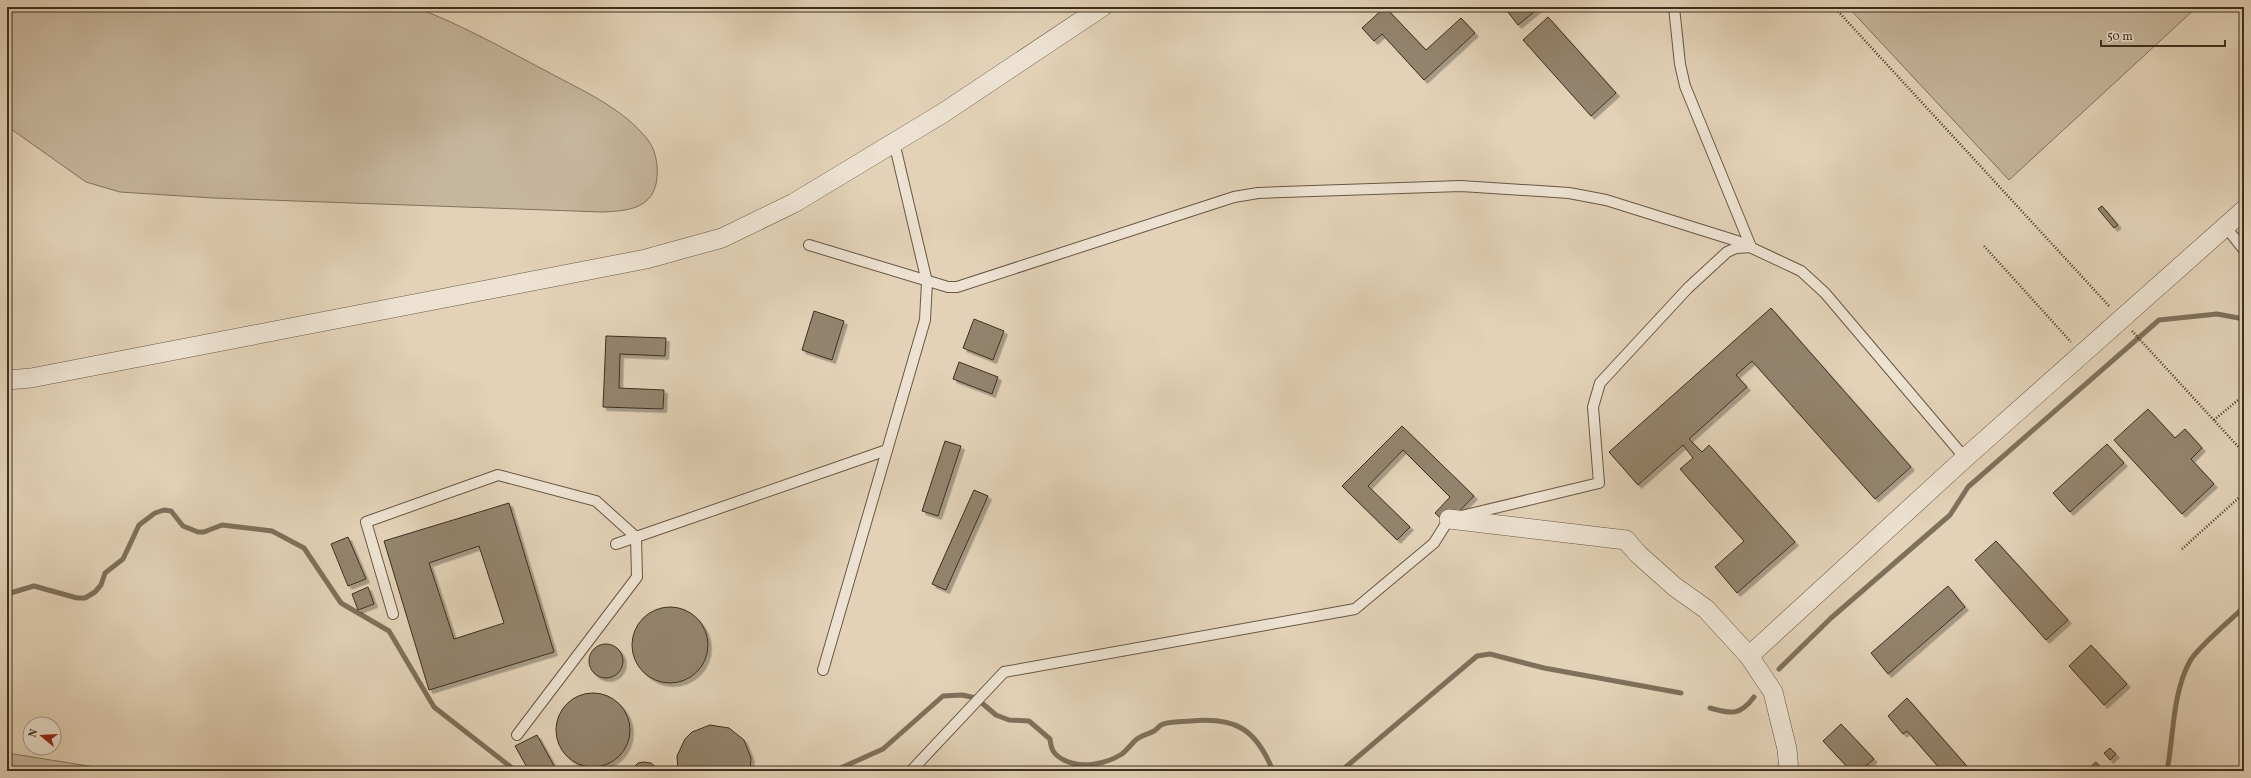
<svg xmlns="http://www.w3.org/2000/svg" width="2251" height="778" viewBox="0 0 2251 778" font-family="Vollkorn,serif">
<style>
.green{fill:#c7b69e;stroke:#82725e}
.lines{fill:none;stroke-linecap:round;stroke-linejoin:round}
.stream{stroke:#7f705b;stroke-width:5}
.building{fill:#94846e;stroke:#3e2f1e;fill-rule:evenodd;filter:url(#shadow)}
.service-casing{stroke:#675844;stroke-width:12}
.minor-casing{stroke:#675844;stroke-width:20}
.path{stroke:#3e2f1e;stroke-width:2.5;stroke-dasharray:1 2;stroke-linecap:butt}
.service{stroke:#ede2d1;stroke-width:10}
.minor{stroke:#ede2d1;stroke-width:19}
</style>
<defs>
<filter id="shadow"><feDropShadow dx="3.5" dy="3.5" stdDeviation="0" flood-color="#0004"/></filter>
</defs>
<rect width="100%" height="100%" fill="#e3d2b8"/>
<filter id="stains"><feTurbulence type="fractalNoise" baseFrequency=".005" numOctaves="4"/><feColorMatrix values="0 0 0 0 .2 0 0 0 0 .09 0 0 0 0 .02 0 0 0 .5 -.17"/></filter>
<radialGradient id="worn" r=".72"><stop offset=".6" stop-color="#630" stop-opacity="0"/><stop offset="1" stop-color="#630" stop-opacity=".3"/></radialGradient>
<g class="green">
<path d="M7,7h407c47,17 90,42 134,65 35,19 75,36 100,68 9,12 11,30 8,44 -6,26 -32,27 -54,28l-389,-14 -93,-6 -34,-10 -75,-53 -4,-5z"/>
<path d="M1848,7h349l-188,173z"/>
<path d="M7,753l113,18h-113z"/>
</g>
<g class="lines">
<g class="stream">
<path d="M7,594l27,-8 43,12h8l10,-6 6,-7 4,-12 18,-14 16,-34 16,-12 9,-3 7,1 12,15 15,6h6l18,-7 50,6 32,17 37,55 48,28 45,76 82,64"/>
<path d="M1779,669l52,-51 119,-103 18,-28 191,-167 58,-6 27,5"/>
<path d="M1710,708c21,6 30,8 44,-11"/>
<path d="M834,771l49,-22 60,-53 19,-1 14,3 20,17 13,5 20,1 21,18c1,11 4,16 14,21 17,9 42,4 58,-6 6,-5 10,-11 15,-15 5,-4 12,-5 17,-8 2,-1 4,-4 7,-6 8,-4 21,-3 30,-4 45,-4 65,8 82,50"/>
<path d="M1341,771l136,-115 13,-2 54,14 137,25"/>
<path d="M2167,771c7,-36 5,-77 23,-110 8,-14 41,-41 54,-54"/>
</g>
</g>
<g class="building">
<path d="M1385,7l41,43 35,-32 14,15 -51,47 -42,-46 -8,7 -12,-13z"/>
<path d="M1504,7h36l-22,18z"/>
<path d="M1548,17l68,76 -25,23 -68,-76z"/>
<path d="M2102,206l16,19 -4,3 -16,-19z"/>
<path d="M1771,308l140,159 -36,32 -123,-138 -16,14 11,12 -58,52 13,13 7,-7 86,97 -58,51 -22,-26 29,-26 -64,-72 13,-11 -10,-13 -45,40 -29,-33z"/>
<path d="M814,311l30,10 -12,39 -30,-10z"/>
<path d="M974,319l30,12 -11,29 -30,-12z"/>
<path d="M606,336l60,2 -1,18 -45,-2 -1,34 45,2 -1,19 -60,-2z"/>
<path d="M959,362l39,15 -6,17 -39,-15z"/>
<path d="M2148,409l27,29 10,-9 17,19 -11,11 23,25 -32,30 -68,-74z"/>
<path d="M1402,426l72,70 -27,28 -12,-11 15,-16 -47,-47 -35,36 42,41 -13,13 -55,-54z"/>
<path d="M945,441l16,5 -23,70 -16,-5z"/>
<path d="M2107,444l17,19 -54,49 -17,-19z"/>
<path d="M974,490l14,6 -42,94 -14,-6z"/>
<path d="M509,503l45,149 -125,38 -45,-149zM479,546l25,77 -50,16 -25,-76z"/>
<path d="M348,537l18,42 -18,7 -17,-42z"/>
<path d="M1996,541l72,79 -22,20 -71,-80z"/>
<path d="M1948,586l17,21 -77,67 -17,-21z"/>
<path d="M368,587l6,17 -16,6 -6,-16z"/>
<circle cx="670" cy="645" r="38"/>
<circle cx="606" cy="661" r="17"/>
<path d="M2091,645l36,39 -23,21 -35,-39z"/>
<circle cx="593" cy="730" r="37"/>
<path d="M1907,698l64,73h-29l-35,-40 -4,3 -15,-18z"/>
<path d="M1841,724l33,35 -14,12h-9l-28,-30z"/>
<path d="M710,725l19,3 15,12 7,18 -1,13h-72l-1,-15 8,-17 7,-7z"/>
<path d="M537,735l20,36h-28l-14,-25z"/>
<path d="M2110,748l6,6 -6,6 -6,-7z"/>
<path d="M644,762l7,1 9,8h-30l8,-8z"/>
<path d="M2096,762l8,9h-18z"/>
</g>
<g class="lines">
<g class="service-casing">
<g id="service">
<path d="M2225,226l19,24"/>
<path d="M809,245l139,42h9l277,-90 24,-4 25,-1 178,-6 108,7 37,7 131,41 64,30 24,22 140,165"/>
<path d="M616,544l271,-94"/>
<path d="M393,614l-27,-92 132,-47 98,26 40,36 1,40 -120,158"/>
<path d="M823,670l102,-350 2,-38 -33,-140"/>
<path d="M911,771l93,-99 351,-63 79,-66 15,-24 150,-36 -6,-76 7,-24 88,-95 39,-36 9,-4 15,-1 -66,-161 -5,-22 -6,-57"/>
</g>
</g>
<g class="minor-casing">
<g id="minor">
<path d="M7,380l24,-2 615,-119 76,-21 72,-35 149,-90 159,-106"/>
<path d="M1449,519l177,21 12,14 37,33 31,22 43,47 24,36 14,57 2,22"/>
<path d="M1749,656l216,-198 279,-248"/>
</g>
</g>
<g class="path">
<path d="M1834,7l276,300"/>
<path d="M1984,246l87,96"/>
<path d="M2132,331l112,122"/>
<path d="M2214,420l30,-25"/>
<path d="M2182,549l62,-56"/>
</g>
<use href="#service" class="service"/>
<use href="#minor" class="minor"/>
</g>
<rect width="2251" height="778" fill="none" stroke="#e3d2b8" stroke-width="24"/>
<rect x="8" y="8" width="2235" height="762" fill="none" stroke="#3e2f1e" stroke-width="2"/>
<rect x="12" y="12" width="2227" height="754" fill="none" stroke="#3e2f1e"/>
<g transform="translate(42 736) rotate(288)"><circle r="19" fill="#ede2d1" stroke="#a79a89"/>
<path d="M0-3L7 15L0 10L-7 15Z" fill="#8f2418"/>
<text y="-6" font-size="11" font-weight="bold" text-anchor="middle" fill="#3e2f1e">N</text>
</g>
<path d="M2101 40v6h124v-6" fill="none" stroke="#3e2f1e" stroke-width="2"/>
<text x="2107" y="40" font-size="12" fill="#3e2f1e" stroke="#ede2d1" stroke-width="3" paint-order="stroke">50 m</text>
<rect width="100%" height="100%" filter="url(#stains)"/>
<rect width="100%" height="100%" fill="url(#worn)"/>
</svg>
